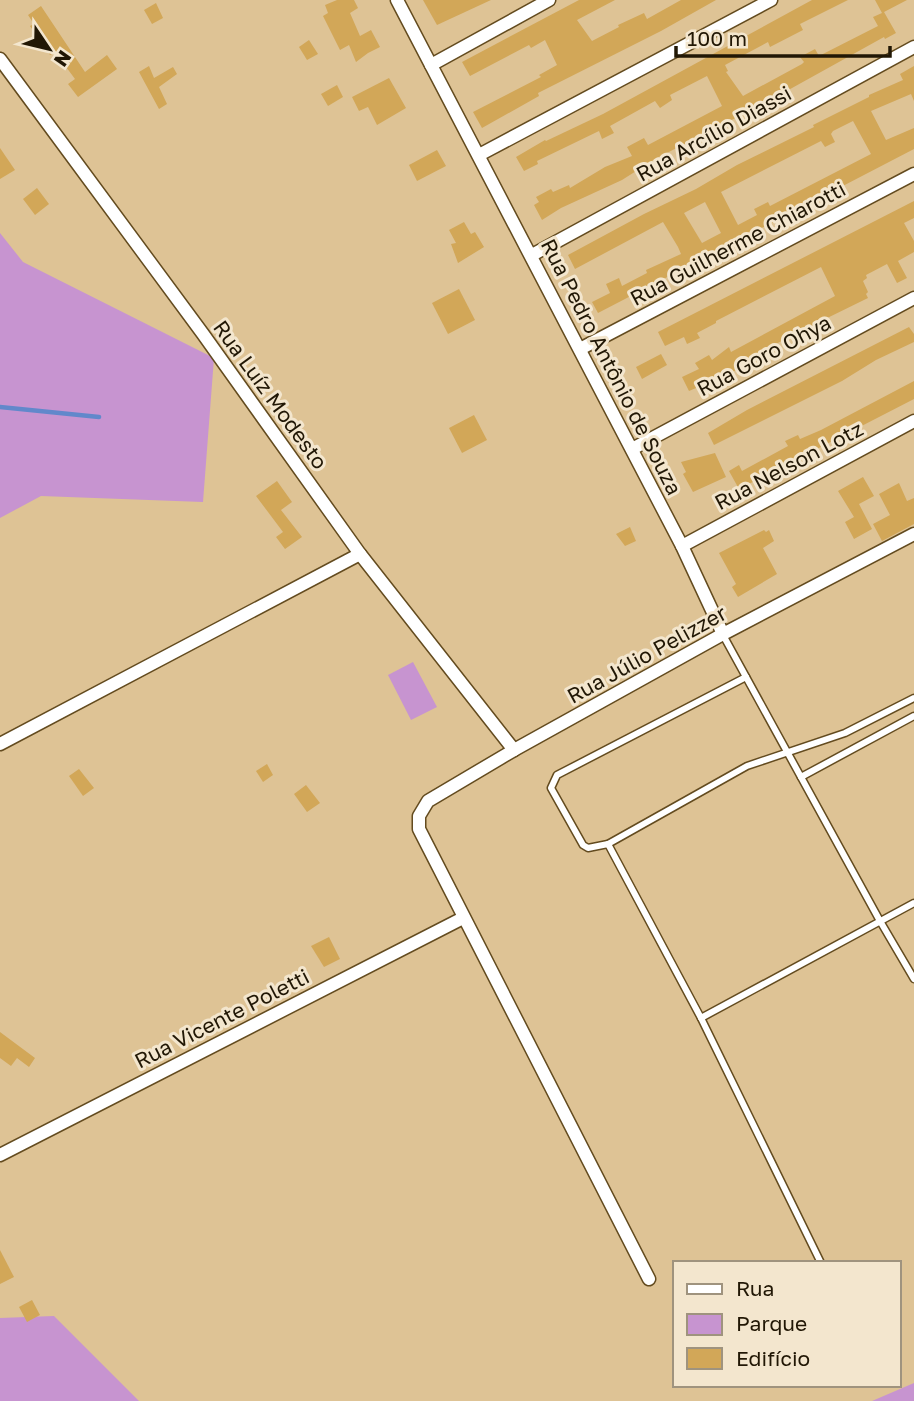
<svg xmlns="http://www.w3.org/2000/svg" width="914" height="1401" viewBox="0 0 914 1401" font-family="'Golos Text',sans-serif">
<style>
.green{fill:#c794d0}
.lines{fill:none;stroke-linecap:round;stroke-linejoin:round}
.stream{stroke:#6288cb;stroke-width:4.5}
.building{fill:#d2a758;fill-rule:evenodd}
.lane-casing{stroke:#634b1f;stroke-width:9}
.street-casing{stroke:#634b1f;stroke-width:15}
.lane{stroke:#fff;stroke-width:6}
.street{stroke:#fff;stroke-width:12}
.labels{text-anchor:middle;stroke-width:6;stroke-linejoin:round;paint-order:stroke}
.street-label{font-size:21px;fill:#211705;stroke:#f3e6ce}
</style>
<rect width="100%" height="100%" fill="#dec395"/>
<g class="green">
<path d="M0,233l23,29 191,96 -11,144 -162,-6 -41,22z"/>
<path d="M413,662l24,45 -26,13 -23,-45z"/>
<path d="M54,1316l85,85h-139v-83z"/>
<path d="M914,1383v18h-42z"/>
</g>
<g class="lines">
<path class="stream" d="M0,407l99,10"/>
</g>
<g class="building">
<path d="M337,0h17l4,8 -8,5 10,23 11,-6 9,17 -12,6 -12,9 -7,-17 -9,5 -17,-34 5,-3 -3,-8z"/>
<path d="M423,0h68l-54,25z"/>
<path d="M579,0h36l-38,20 15,21 27,-14 -1,-2 26,-12 3,6 34,-19h35l-55,31 -123,62 1,3 -57,32 -9,-16 68,-35 -2,-2 18,-10 -12,-25 -14,8 -2,-3 -59,31 -8,-14z"/>
<path d="M812,0h36l-48,24 3,6 -33,17 -2,-5 -43,23 3,6 -2,1 17,24 59,-32 2,-2 -4,-5 15,-8 4,7 59,-30 -5,-9 9,-4 -7,-13h32l-23,12 12,21 -11,6 -1,-2 -119,66 -110,56 -33,21 -61,28 -19,12 -8,-15 5,-3 -3,-5 15,-8 2,3 16,-7 1,3 35,-21 27,-11 -5,-9 17,-9 4,7 74,-39 -15,-30 -37,19 2,5 -12,8 -5,-7 -45,25 4,7 -12,6 -3,-8 -62,30 1,3 -14,7 -8,-14 29,-17 1,1 57,-27z"/>
<path d="M156,3l7,15 -11,6 -8,-14z"/>
<path d="M41,6l44,66 22,-17 10,14 -39,28 -10,-13 7,-5 -20,-27 -5,3 -20,-29 4,-2 -6,-9z"/>
<path d="M309,40l9,14 -11,6 -8,-13z"/>
<path d="M149,66l5,12 19,-11 4,7 -18,13 8,17 -8,5 -20,-37z"/>
<path d="M914,66v35l-3,-7 -40,17 15,29 28,-12v21l-316,164 -6,-11 18,-9 -4,-9 13,-6 3,8 25,-13 -1,-3 35,-16 -3,-7 -15,-25 -88,47 -7,-14 76,-41 52,-25 41,-24 77,-38 -1,-2 56,-28v-2l34,-15 -3,-6zM853,121l18,33 -101,52 -2,-4 -14,7 3,6 -19,10 -17,-33 100,-51 4,6 10,-5 -4,-8 2,-3zM705,202l16,31 -19,10 -18,-30z"/>
<path d="M389,78l17,30 -29,17 -9,-18 -9,4 -7,-14z"/>
<path d="M337,85l6,12 -15,9 -7,-12z"/>
<path d="M0,148l15,22 -15,9z"/>
<path d="M437,150l9,16 -29,15 -8,-16z"/>
<path d="M37,188l12,16 -14,11 -12,-16z"/>
<path d="M914,201v17l-10,5 10,18v11l-16,9 9,17 -10,5 -10,-19 -21,11 1,3 -4,3 5,11 -2,2 2,4 -53,26 1,2 -19,10 -2,-2 -23,12 2,2 -35,17 1,3 -13,7 -38,16 -7,-14 17,-8 -4,-6 14,-8 3,5 17,-13 2,5 104,-56 -14,-29 -105,54v2l-19,10 3,5 -13,6 -3,-7 -19,9 -7,-14z"/>
<path d="M464,222l7,12 4,-2 9,15 -26,16 -7,-19 5,-1 -7,-13z"/>
<path d="M459,289l16,31 -27,14 -16,-31z"/>
<path d="M909,327l5,7v8l-38,18 -34,21 -128,64 -6,-12 39,-23z"/>
<path d="M661,354l6,11 -25,14 -6,-12z"/>
<path d="M914,381v18l-175,90 -10,-18 10,-6 3,6 46,-25 -3,-5 13,-6 2,4 21,-9z"/>
<path d="M474,415l13,25 -25,13 -13,-25z"/>
<path d="M715,453l11,24 -33,15 -10,-18 3,-2 -5,-10z"/>
<path d="M863,477l11,19 -15,8 13,25 -18,10 -9,-17 9,-5 -16,-26z"/>
<path d="M277,481l15,21 -11,8 21,27 -17,12 -9,-12 7,-5 -27,-36z"/>
<path d="M899,483l8,18 7,-3v26l-32,17 -9,-17 17,-9 -11,-21z"/>
<path d="M630,527l6,14 -11,5 -9,-12z"/>
<path d="M764,530l2,2 3,-2 5,11 -11,7 14,26 -39,23 -6,-10 4,-3 -17,-31z"/>
<path d="M267,764l6,11 -10,7 -7,-11z"/>
<path d="M79,769l15,19 -11,8 -14,-20z"/>
<path d="M306,785l14,18 -13,9 -13,-18z"/>
<path d="M329,937l11,22 -16,8 -13,-21z"/>
<path d="M0,1032l35,26 -6,9 -12,-9 -6,8 -11,-8z"/>
<path d="M0,1250l14,27 -14,7z"/>
<path d="M32,1300l8,15 -13,7 -8,-15z"/>
</g>
<g class="lines">
<g class="lane-casing">
<g id="lane">
<path d="M723,635l157,286 34,58"/>
<path d="M746,677l-189,98 -6,13 32,57 5,3 20,-4 139,-78 98,-33 69,-35"/>
<path d="M801,777l113,-61"/>
<path d="M608,844l93,174 120,245"/>
<path d="M701,1018l213,-115"/>
</g>
</g>
<g class="street-casing">
<g id="street">
<path d="M397,0l285,546 41,88"/>
<path d="M0,59l203,275 157,220 154,196"/>
<path d="M431,65l118,-65"/>
<path d="M479,155l292,-155"/>
<path d="M532,255l382,-208"/>
<path d="M580,349l334,-175"/>
<path d="M632,449l282,-151"/>
<path d="M682,546l232,-125"/>
<path d="M0,744l360,-190"/>
<path d="M0,1155l463,-237"/>
<path d="M649,1279l-230,-450v-13l9,-15 86,-51 209,-116 191,-100"/>
</g>
</g>
<use href="#lane" class="lane"/>
<use href="#street" class="street"/>
</g>
<g class="labels">
<g class="street-label">
<text transform="translate(714 134) rotate(-29)" y="7">Rua Arcílio Diassi</text>
<text transform="translate(738 244) rotate(-28)" y="7">Rua Guilherme Chiarotti</text>
<text transform="translate(764 356) rotate(-28)" y="7">Rua Goro Ohya</text>
<text transform="translate(611 367) rotate(63)" y="7">Rua Pedro Antônio de Souza</text>
<text transform="translate(270 395) rotate(54)" y="7">Rua Luíz Modesto</text>
<text transform="translate(789 466) rotate(-28)" y="7">Rua Nelson Lotz</text>
<text transform="translate(647 655) rotate(-29)" y="7">Rua Júlio Pelizzer</text>
<text transform="translate(222 1019) rotate(-27)" y="7">Rua Vicente Poletti</text>
</g>
</g>
<rect x="673" y="1261" width="228" height="126" fill="#f3e6ce" stroke="#9f937e" stroke-width="2"/>
<rect x="687" y="1284" width="35" height="10" fill="#ffffff" stroke="#9f937e" stroke-width="2"/>
<text x="736" y="1296" font-size="21" fill="#211705">Rua</text>
<rect x="687" y="1314" width="35" height="21" fill="#c794d0" stroke="#9f937e" stroke-width="2"/>
<text x="736" y="1331" font-size="21" fill="#211705">Parque</text>
<rect x="687" y="1348" width="35" height="21" fill="#d2a758" stroke="#9f937e" stroke-width="2"/>
<text x="736" y="1366" font-size="21" fill="#211705">Edifício</text>
<g transform="translate(49 49) rotate(125)" stroke="#f3e6ce" stroke-width="5" paint-order="stroke">
<path d="M0-5L12 26L0 18L-12 26Z" fill="#211705"/>
<text y="-10" font-size="19" font-weight="bold" text-anchor="middle" fill="#211705">N</text>
</g>
<path d="M676 46v10h214v-10" fill="none" stroke="#211705" stroke-width="3.5"/>
<text x="687" y="46" font-size="21" fill="#211705" stroke="#f3e6ce" stroke-width="5" paint-order="stroke">100 m</text>
</svg>
